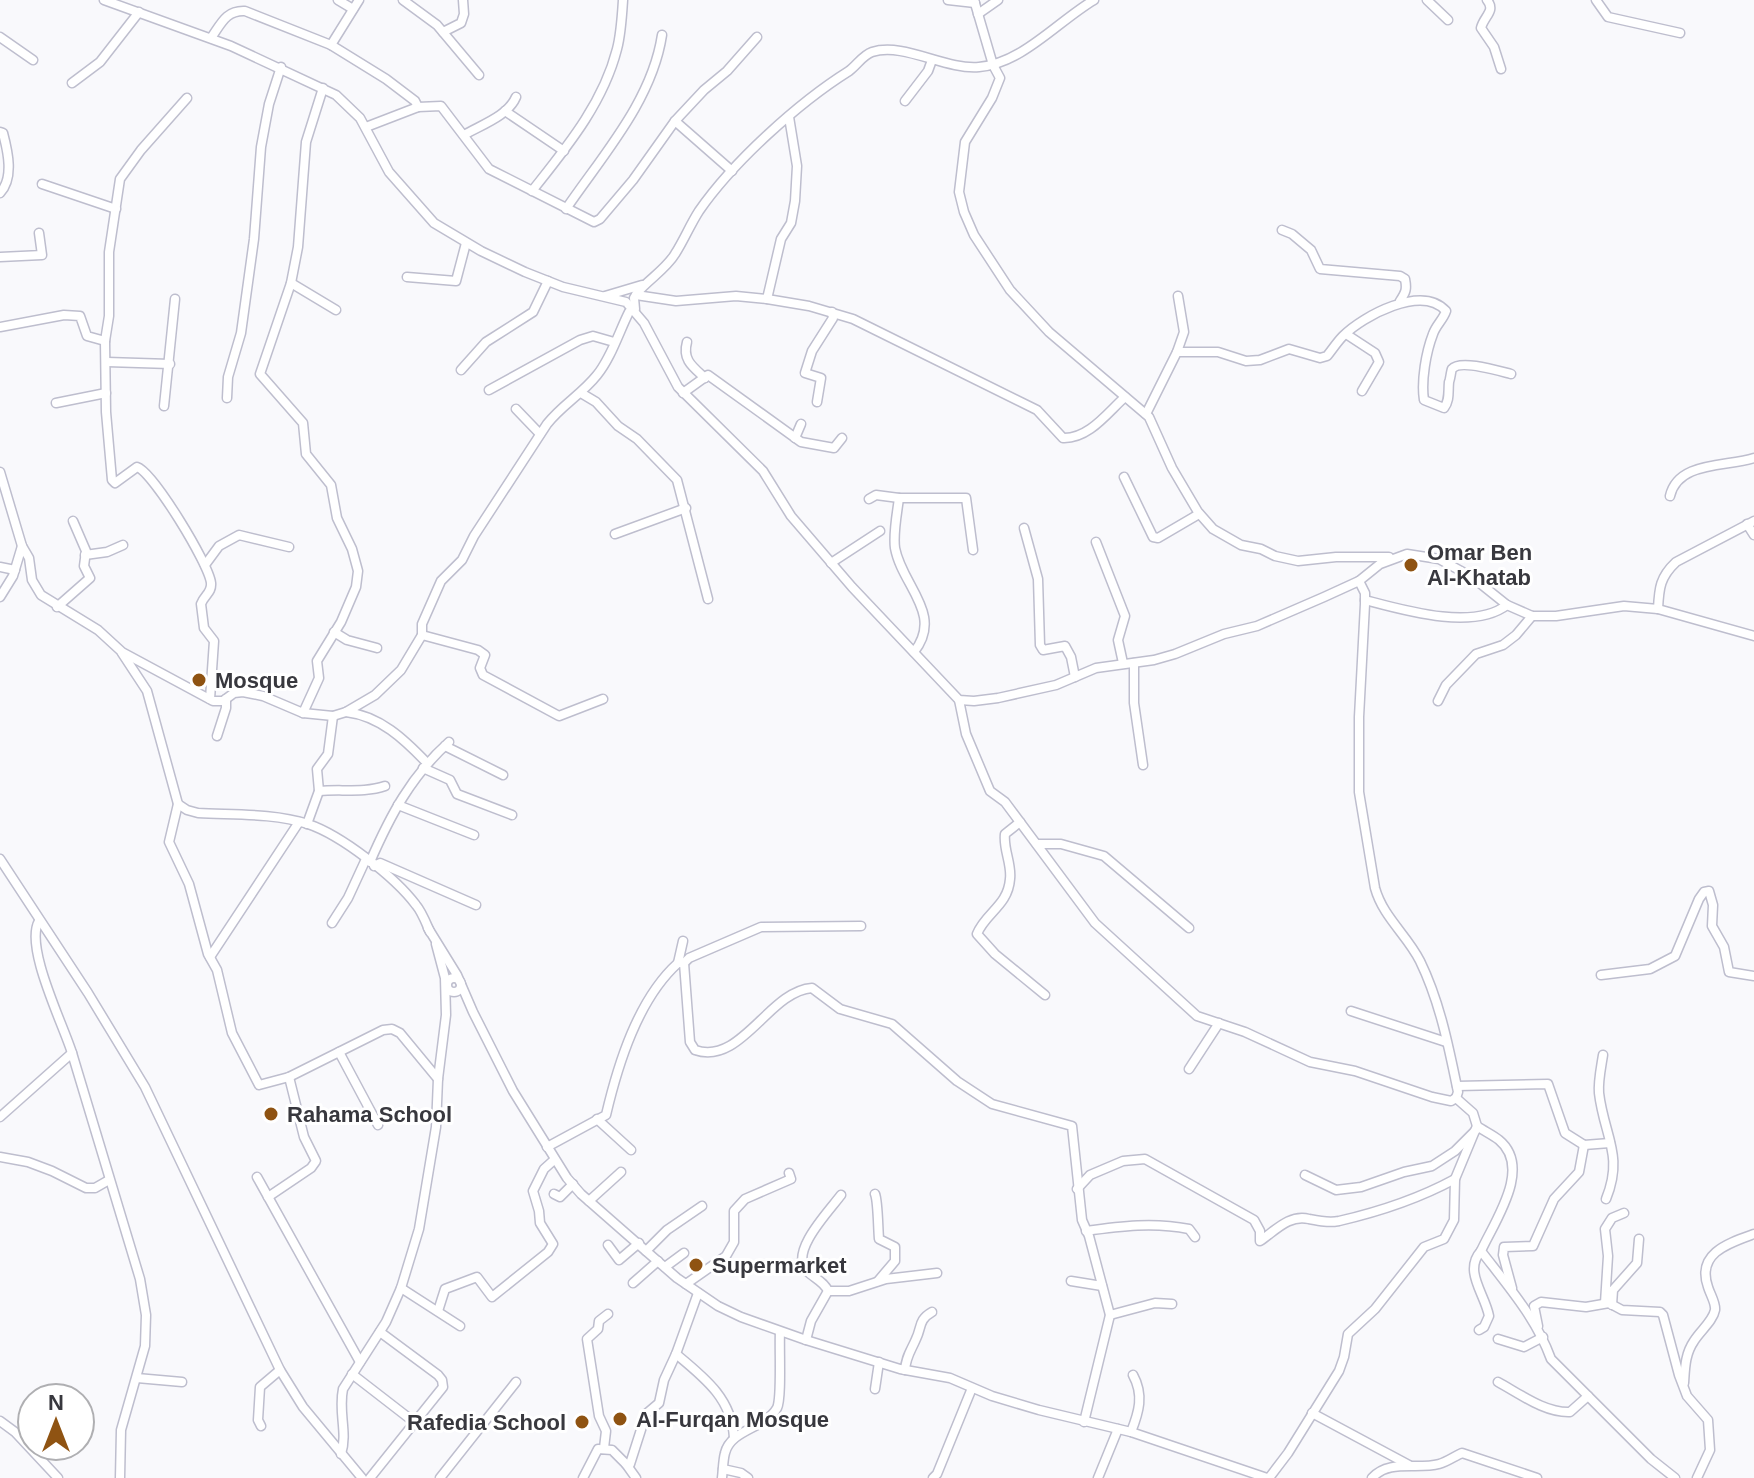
<svg xmlns="http://www.w3.org/2000/svg" width="1754" height="1478" viewBox="0 0 1754 1478" font-family="Helvetica,sans-serif">
<style>
.lines{fill:none;stroke-linecap:round;stroke-linejoin:round}
.minor-casing{stroke:#bebece;stroke-width:11}
.minor{stroke:#fff;stroke-width:8}
.poi-dot{fill:#8f5312;stroke:#fff;stroke-width:3}
.labels{text-anchor:middle;stroke-width:6;stroke-linejoin:round;paint-order:stroke}
.poi-label{font-size:22px;font-weight:bold;fill:#38383e;stroke:#fff;text-anchor:start}
</style>
<rect width="100%" height="100%" fill="#f9f9fc"/>
<g class="lines">
<g class="minor-casing">
<g id="minor">
<path d="M104,0l127,46 105,49 24,23 29,54 45,51 47,28 44,21 38,15 63,15 18,21 34,64 85,84 28,45 61,71 107,113 15,1 24,-3 58,-13 40,-17 58,-8 21,-6 49,-20 33,-8 67,-29 35,-16 21,-17 27,-10 32,5 33,18 35,28 25,11h24l68,-10 34,3 96,27"/>
<path d="M338,0l15,9"/>
<path d="M403,0l34,25 42,50"/>
<path d="M948,0l27,3"/>
<path d="M974,0l19,65 7,13 -8,20 -27,44 -6,50 5,20 10,23 36,55 39,42 100,85 23,51 26,44 15,17 28,16 20,4 14,7 23,5 38,-4h53"/>
<path d="M1427,0l21,20"/>
<path d="M1487,0c9,11 -3,16 -6,28l13,19 7,22"/>
<path d="M1596,0l12,17 72,16"/>
<path d="M978,14l20,-14"/>
<path d="M443,32l18,-9 3,-9 -1,-14"/>
<path d="M0,37l33,23"/>
<path d="M211,38c10,-14 15,-28 34,-27l86,34 55,34 29,22 3,6"/>
<path d="M331,45l28,-45"/>
<path d="M72,83l28,-21 39,-50"/>
<path d="M187,98l-46,52 -21,29 -11,73v64l-4,25 1,71 6,68 3,3 22,-16c16,5 72,97 74,116 1,10 -7,12 -10,21l3,24 10,13 -4,58"/>
<path d="M905,101l23,-30 4,-11"/>
<path d="M505,111l59,40"/>
<path d="M675,121l57,50"/>
<path d="M366,127l52,-20 23,-1 48,63 105,53 6,-3 33,-39 42,-59 29,-31 23,-19 30,-34"/>
<path d="M0,132l3,1c5,19 11,45 -3,60"/>
<path d="M464,135c17,-10 44,-19 52,-38"/>
<path d="M42,184l74,25"/>
<path d="M532,191c34,-43 71,-87 85,-142 4,-15 5,-33 6,-49"/>
<path d="M566,209c36,-53 86,-108 96,-174"/>
<path d="M1282,230l10,4 19,16 9,19 80,7 5,3c2,10 1,13 -5,22"/>
<path d="M0,257l42,-2 -3,-22"/>
<path d="M407,277l49,4 10,-38"/>
<path d="M291,283l45,27"/>
<path d="M636,295l40,6 60,-5 31,3 42,7 44,13 184,91 26,28c26,1 45,-26 62,-41"/>
<path d="M605,296l37,-11"/>
<path d="M767,299l14,-60 10,-16 4,-22 2,-35 -8,-49"/>
<path d="M0,327l64,-12 16,1 7,20 18,5"/>
<path d="M1346,334l29,19 4,9 -17,29"/>
<path d="M687,342c-5,18 6,25 18,36"/>
<path d="M1177,352l7,-20 -6,-36"/>
<path d="M107,362l63,2"/>
<path d="M461,370l25,-28 47,-30 15,-31"/>
<path d="M489,390l91,-50 13,-4 21,6"/>
<path d="M581,393l15,9 22,24 19,13 40,41 31,119"/>
<path d="M683,393l25,-18 93,67 33,6 8,-10"/>
<path d="M227,398l1,-21 13,-44 13,-94 7,-92 8,-43 12,-37"/>
<path d="M817,402l4,-24 -16,-5 7,-22 21,-33 -1,-6"/>
<path d="M56,403l50,-10"/>
<path d="M164,406l11,-107"/>
<path d="M516,409l24,25"/>
<path d="M1146,414l31,-62h41l28,9 14,-1 29,-11 31,9 7,-2c5,-6 10,-14 16,-20 20,-20 79,-52 103,-25 -3,9 -10,14 -13,23 -7,18 -12,47 -9,66l20,8c6,-8 4,-16 5,-26 1,-1 2,-11 3,-13 8,-10 47,2 59,5"/>
<path d="M795,438l6,-14"/>
<path d="M0,472l22,74 7,12 3,22 9,15 57,35 24,22 91,49h10l11,-8 9,-1 20,4 40,17 30,3 13,-4 29,-17 26,-25 21,-35v-11l19,-43 21,-21 12,-24 73,-112c15,-19 35,-30 50,-49 14,-17 22,-43 32,-63l6,-3 -1,-11 3,-5c12,-14 29,-24 38,-39 9,-14 15,-29 24,-43 34,-49 99,-108 150,-140 8,-6 14,-16 23,-19 32,-10 73,18 107,15 44,-4 79,-46 115,-67"/>
<path d="M1124,477l29,60 5,1 41,-24"/>
<path d="M1670,496c8,-35 56,-29 84,-38"/>
<path d="M899,498c-2,16 -6,35 -4,50 7,38 49,66 19,104"/>
<path d="M869,499l7,-4 23,3h67l7,52"/>
<path d="M1747,524l7,11"/>
<path d="M1024,528l14,51 2,66 3,5 22,-4 6,11 4,20"/>
<path d="M615,534l71,-26"/>
<path d="M1096,542l29,74 -7,24 5,23"/>
<path d="M85,555l22,-3 16,-7"/>
<path d="M831,563l49,-32"/>
<path d="M205,565l14,-19 20,-11 50,12"/>
<path d="M0,567l15,3"/>
<path d="M1359,581l6,12v11l-6,113v75l16,96c8,29 32,47 45,73 20,41 29,87 38,131l-2,6"/>
<path d="M0,597l13,-21 9,-30"/>
<path d="M1365,600c38,10 108,31 142,5"/>
<path d="M57,607l33,-29 -6,-12 2,-15 -13,-30"/>
<path d="M1658,609c1,-21 2,-32 18,-47l78,-41"/>
<path d="M334,632l13,8 30,8"/>
<path d="M422,635l56,15 7,5 -5,13 3,7 76,41 44,-17"/>
<path d="M122,653l25,38 31,113 9,6 11,3c36,2 76,0 110,11 33,11 87,53 108,81 6,7 10,18 14,27"/>
<path d="M1134,663v40l9,62"/>
<path d="M959,700l7,34 24,57 15,11 90,121 102,93 48,16 65,30 45,9 77,26 19,4 5,-3"/>
<path d="M1438,701l8,-16 30,-31 27,-9 13,-10 16,-19"/>
<path d="M346,712c34,4 58,27 81,51"/>
<path d="M303,713l16,-35 -2,-17 24,-39 15,-35 2,-16 -6,-22 -15,-31 -6,-33 -25,-31 -3,-31 -43,-49 31,-91 7,-36 8,-105 17,-54"/>
<path d="M217,736l9,-28v-9"/>
<path d="M445,746l58,29"/>
<path d="M423,768l27,12 7,14 55,21"/>
<path d="M319,791c21,-2 46,2 66,-5"/>
<path d="M178,804l-9,38 20,42 19,70 9,16 15,63 27,52 30,-8 94,-47 9,-1 8,4 38,46"/>
<path d="M398,805l76,30"/>
<path d="M1020,822l-15,12c-2,15 7,30 5,45 -2,27 -25,34 -33,55l18,20 50,41"/>
<path d="M307,824l12,-33 -2,-22 11,-15 5,-38"/>
<path d="M1037,844h24l43,12 85,72"/>
<path d="M0,859l88,134 57,94 135,283 23,37 59,71"/>
<path d="M370,862c20,-46 41,-86 79,-120"/>
<path d="M374,866l6,-3 96,42"/>
<path d="M39,921c-15,25 24,103 33,132l68,226 6,36 -1,31 -24,84 -1,48"/>
<path d="M332,923l16,-25 18,-39"/>
<path d="M428,928l29,47 16,37 40,79 54,87 14,16 65,57 31,27 41,28 23,11 65,23 94,29 50,9 42,18 47,14 92,22 136,46"/>
<path d="M210,957l89,-135"/>
<path d="M678,963l5,-22"/>
<path d="M684,963l6,79 5,8c46,16 74,-59 117,-62l28,21 52,15 65,57 35,23 80,22 10,94 7,16 21,79 -26,107"/>
<path d="M1601,975l49,-6 25,-13 24,-57 5,-7 5,-1 4,14 -1,21 12,21 5,25 25,4"/>
<circle cx="454" cy="985" r="7"/>
<path d="M1351,1011l95,31"/>
<path d="M339,1052l39,73"/>
<path d="M1603,1055c-2,13 -5,26 -4,38 5,43 25,62 7,106"/>
<path d="M1189,1069l30,-46"/>
<path d="M1457,1086l91,-2 17,49 19,12 26,-2"/>
<path d="M1456,1098l17,15 4,13c7,5 16,9 22,14 34,28 -5,82 -18,111 27,35 55,67 70,108l100,100 24,19"/>
<path d="M0,1117l72,-64"/>
<path d="M597,1119l34,31"/>
<path d="M547,1147l59,-32c12,-51 32,-116 72,-152h6l5,-5 72,-31 100,-1"/>
<path d="M0,1157l28,5 24,9 34,17h9l14,-8"/>
<path d="M1305,1175l31,15 25,-3 43,-15 28,-6 23,-15 20,-20"/>
<path d="M257,1177l103,185"/>
<path d="M1077,1189l13,-14 33,-14 22,-2 109,61 6,11v10c15,-10 29,-27 49,-22 10,2 19,4 30,2 39,-9 81,-23 116,-42"/>
<path d="M554,1194l6,3 13,-13"/>
<path d="M875,1194c3,7 3,34 4,45l16,8v14l-17,20"/>
<path d="M268,1197l43,-29 5,-7 -12,-24 -15,-60"/>
<path d="M589,1201l32,-29"/>
<path d="M1086,1231c35,-5 68,-9 103,-2l6,8"/>
<path d="M608,1245l11,15 20,-17"/>
<path d="M646,1251l21,-21 35,-24"/>
<path d="M665,1267l19,-14"/>
<path d="M1071,1281l31,5"/>
<path d="M633,1283l25,-22"/>
<path d="M686,1284l40,-28 8,-14v-31l11,-12 46,-20 -2,-6"/>
<path d="M401,1288l59,38"/>
<path d="M1512,1288l-9,-33 1,-8 29,-1 21,-47 25,-27 5,-27"/>
<path d="M828,1291h21l37,-12 51,-6"/>
<path d="M1605,1303l3,-47 -3,-27 7,-11 12,-5"/>
<path d="M1612,1305l1,-15 24,-27 2,-24"/>
<path d="M438,1311l7,-22 32,-12 15,20 56,-45 5,-8 -13,-21 -1,-12 -6,-20 11,-22 10,-9"/>
<path d="M1110,1315l45,-12 17,1"/>
<path d="M1538,1326l-4,-20 7,-4 45,5 23,-4 13,7 38,2 3,3 16,60 8,21 21,24 2,30 -13,28"/>
<path d="M1479,1330l5,-3 5,-11c-4,-22 -26,-45 -8,-65"/>
<path d="M1498,1339l26,8 19,-10"/>
<path d="M806,1340l5,-19 17,-30c-4,-10 -15,-13 -22,-21 -16,-19 23,-59 35,-75"/>
<path d="M676,1354c29,24 56,45 58,84"/>
<path d="M905,1370c1,-14 6,-19 11,-31 6,-12 2,-19 16,-27"/>
<path d="M352,1374l62,48"/>
<path d="M137,1378l45,4"/>
<path d="M1498,1382c22,12 47,31 72,30l18,-16"/>
<path d="M1684,1383c1,-15 1,-29 10,-42 6,-10 19,-20 21,-31 1,-7 -5,-16 -7,-23 -12,-34 21,-44 46,-53"/>
<path d="M875,1389l4,-27"/>
<path d="M60,1398l6,-5"/>
<path d="M1312,1413l97,52"/>
<path d="M0,1421l15,11 43,46"/>
<path d="M261,1426l-3,-6 2,-33 20,-17"/>
<path d="M1131,1432c8,-20 13,-37 2,-57"/>
<path d="M604,1448l2,-17 -7,-15 -12,-77 11,-10 1,-8 9,-7"/>
<path d="M341,1454c7,-21 -3,-42 2,-65l43,-67 15,-34 18,-59 17,-102 2,-48 8,-64 -1,-37 -9,-34"/>
<path d="M626,1464l10,14"/>
<path d="M723,1469l18,4 7,5"/>
<path d="M370,1478l73,-91 -1,-7 -4,-5 -58,-43"/>
<path d="M440,1478l76,-96"/>
<path d="M583,1478l15,-29 14,1 14,14h4l16,-50 13,-11 5,-23 12,-26 22,-61"/>
<path d="M722,1478c1,-8 1,-18 3,-25 6,-24 40,-24 52,-45 5,-10 2,-61 3,-76"/>
<path d="M933,1478l4,-4 35,-86"/>
<path d="M1098,1478l20,-49"/>
<path d="M1269,1478l19,-25 51,-82 5,-14 4,-23 27,-25 49,-62 20,-8 10,-19 1,-41 22,-53"/>
<path d="M1372,1478c17,-19 45,-8 67,-14 8,-2 16,-8 23,-11l75,25"/>
</g>
</g>
<use href="#minor" class="minor"/>
</g>
<g class="poi-dot">
<circle cx="1411" cy="565" r="8"/>
<circle cx="199" cy="680" r="8"/>
<circle cx="271" cy="1114" r="8"/>
<circle cx="696" cy="1265" r="8"/>
<circle cx="620" cy="1419" r="8"/>
<circle cx="582" cy="1422" r="8"/>
</g>
<g class="labels">
<g class="poi-label">
<text x="1427" y="560">Omar Ben<tspan x="1427" dy="25">Al-Khatab</tspan></text>
<text x="215" y="688">Mosque</text>
<text x="287" y="1122">Rahama School</text>
<text x="712" y="1273">Supermarket</text>
<text x="636" y="1427">Al-Furqan Mosque</text>
<text x="566" y="1430" text-anchor="end">Rafedia School</text>
</g>
</g>
<g transform="translate(56 1422)"><circle r="38" fill="#ffffff" stroke="#afafb2" stroke-width="2"/>
<path d="M0-6L14 30L0 20L-14 30Z" fill="#8f5312"/>
<text y="-12" font-size="22" font-weight="bold" text-anchor="middle" fill="#38383e">N</text>
</g>
</svg>
